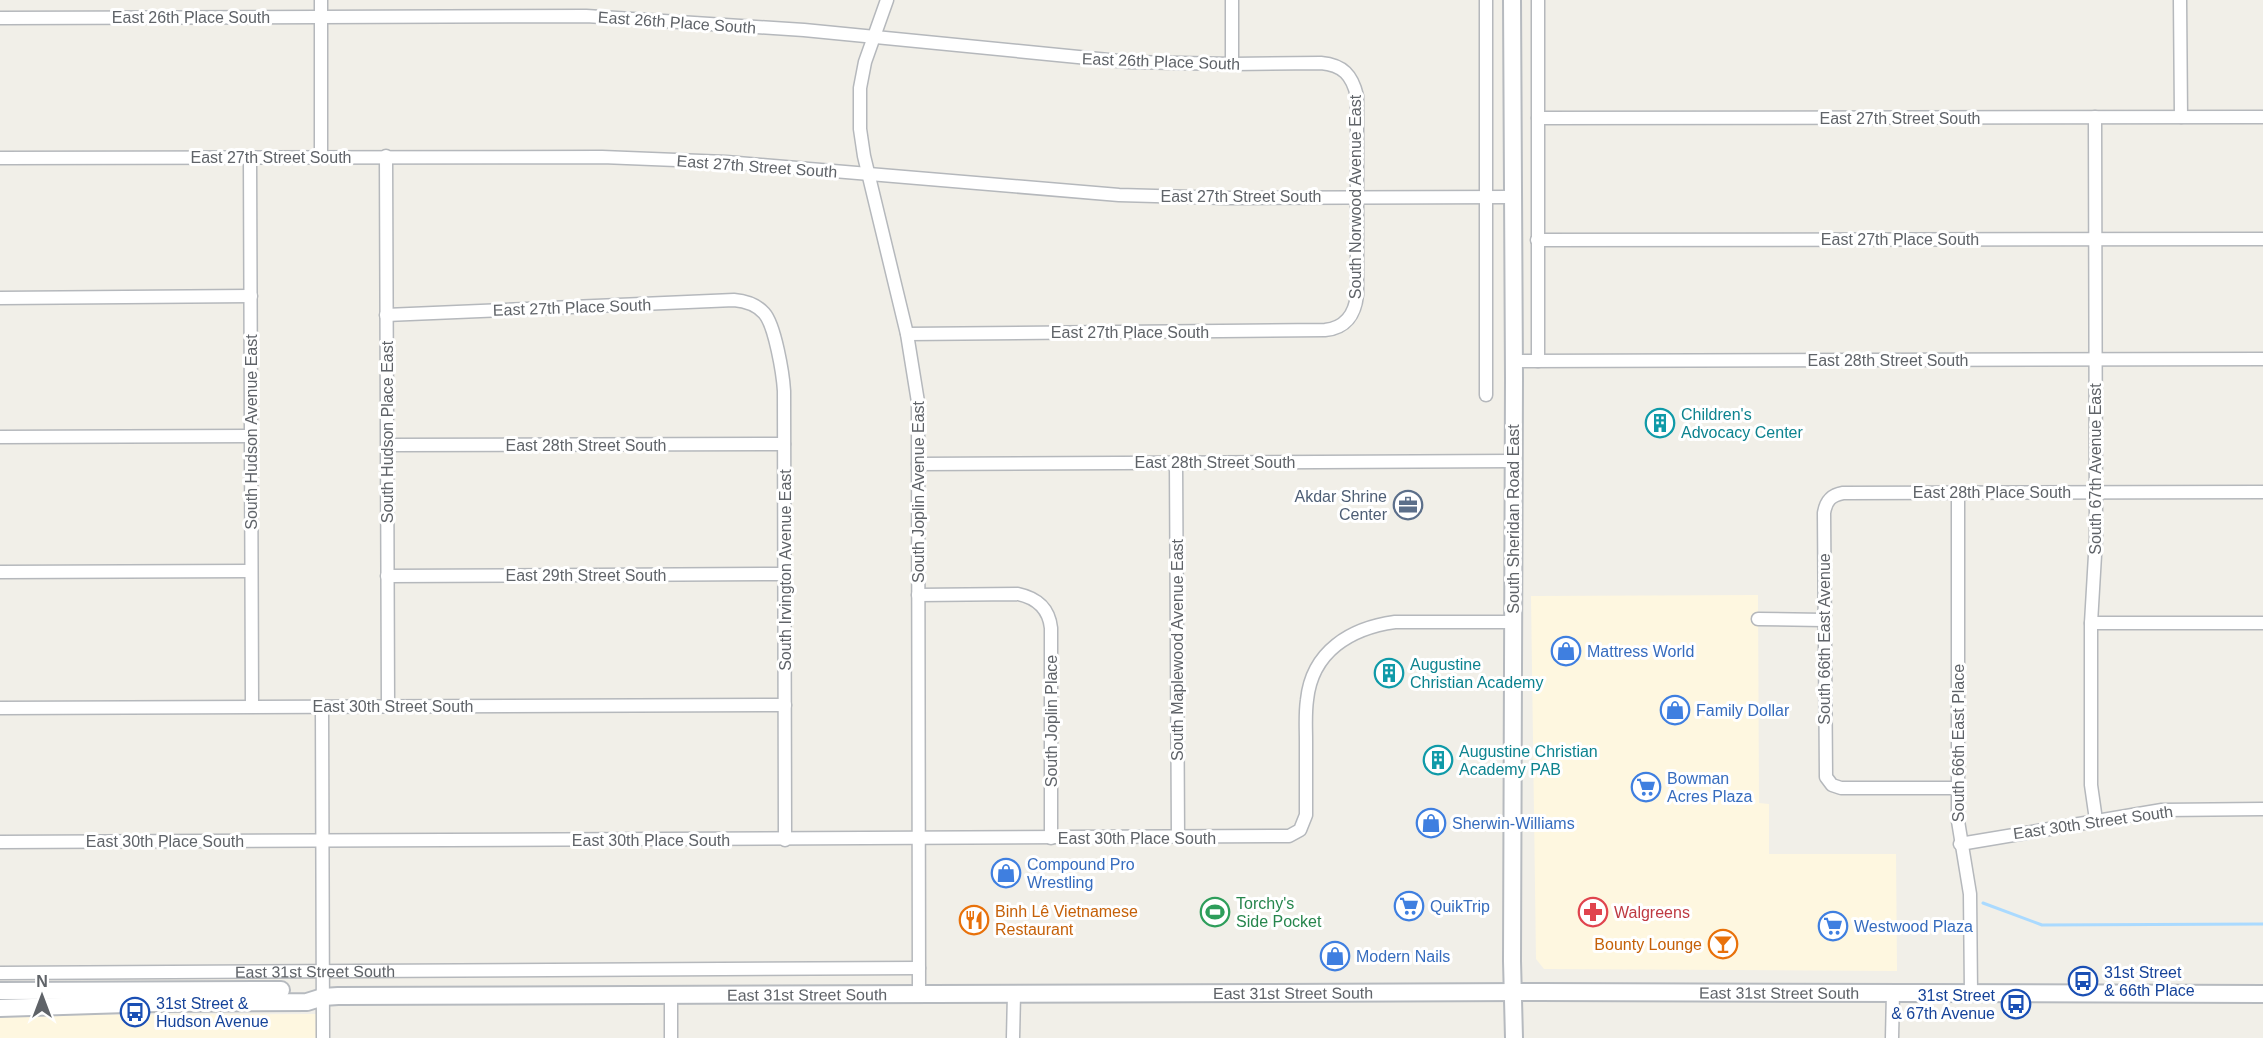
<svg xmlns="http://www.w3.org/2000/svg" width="2263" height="1038" viewBox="0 0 2263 1038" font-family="Helvetica,sans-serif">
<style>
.commercial{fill:#fef7e0}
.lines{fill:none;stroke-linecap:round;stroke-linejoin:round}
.stream{stroke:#aadaff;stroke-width:3}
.minor-casing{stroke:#b5b8bc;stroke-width:15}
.secondary-casing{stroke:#b6babf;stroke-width:20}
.minor{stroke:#fff;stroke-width:12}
.secondary{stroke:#fff;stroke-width:16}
.labels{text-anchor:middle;stroke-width:6;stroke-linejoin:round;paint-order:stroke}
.street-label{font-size:16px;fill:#5f6368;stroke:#fff}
.culture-label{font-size:16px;fill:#0d838f;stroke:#fff;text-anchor:start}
.service-label{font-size:16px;fill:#4e5e75;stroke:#fff;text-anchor:end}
.shop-label{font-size:16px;fill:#366cbe;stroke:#fff;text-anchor:start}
.leisure-label{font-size:16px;fill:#27864d;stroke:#fff;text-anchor:start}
.food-label{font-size:16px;fill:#c56008;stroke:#fff;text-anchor:start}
.health-label{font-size:16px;fill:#be3a42;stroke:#fff;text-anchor:start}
.transit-label{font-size:16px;fill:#164399;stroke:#fff;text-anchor:start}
</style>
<rect width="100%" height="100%" fill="#f1efe8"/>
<g class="commercial">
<path d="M1758,595l1,208 10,1v50h127l1,117 -353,-2 -8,-10 -5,-363z"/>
<path d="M316,1014v24h-316v-23z"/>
</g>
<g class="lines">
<path class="stream" d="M1983,903l59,22 221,-1"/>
<g class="minor-casing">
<g id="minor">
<path d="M887,0l-22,62 -5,26v41l4,27 43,178 11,68 1,593"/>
<path d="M1486,0v395"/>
<path d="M2180,0l1,117"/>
<path d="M0,18l586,-2 218,14 325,32 103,2 89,-1c22,2 31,12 36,33v199c-2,19 -11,33 -32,35l-418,4"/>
<path d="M1232,64v-64"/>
<path d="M2095,117l1,421 -5,85v162l5,35"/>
<path d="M1538,118l725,-1"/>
<path d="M386,156l2,551"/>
<path d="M250,157l2,549"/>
<path d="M321,157v-157"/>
<path d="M0,158l602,-1 124,5 393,33 108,3 285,-1"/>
<path d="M1537,240l726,-1"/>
<path d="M0,298l251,-2"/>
<path d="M386,315l348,-15c11,1 22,4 30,13 11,12 19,61 20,78l1,449"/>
<path d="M1514,361l749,-2"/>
<path d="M1538,361v-361"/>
<path d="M0,437l251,-1"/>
<path d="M388,445l396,-1"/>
<path d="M1176,462l2,376"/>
<path d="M918,464l595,-3"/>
<path d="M1958,493v328l12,73 1,99"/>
<path d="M0,572l251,-1"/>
<path d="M387,576l398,-2"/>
<path d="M918,595l100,-1c19,4 31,15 33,34v210"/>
<path d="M1758,619l66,1"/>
<path d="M2091,623h172"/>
<path d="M322,706l1,332"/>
<path d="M0,708l785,-3"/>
<path d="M1958,788h-117l-9,-3 -6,-8 -2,-264c2,-12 7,-18 19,-20l420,-1"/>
<path d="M0,842l1289,-6 11,-6 6,-15c0,-24 0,-49 0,-74 0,-13 -1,-27 1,-41 5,-49 44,-72 88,-78h117"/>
<path d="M1960,844l202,-34 101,-1"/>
<path id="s1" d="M0,973l919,-5"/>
<path d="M671,1038v-42"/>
<path d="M1013,1038l1,-44"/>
<path d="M1892,1038l1,-45"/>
</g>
</g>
<g class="secondary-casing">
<g id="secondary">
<path d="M1512,0l2,379 -2,582 2,77"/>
<path d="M0,991l281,-1"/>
<path id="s2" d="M0,1008l158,-5 149,-1 16,-5 15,-1 1201,-4 724,2"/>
</g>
</g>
<use href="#minor" class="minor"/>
<use href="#secondary" class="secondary"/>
</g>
<defs>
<g id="building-ring" transform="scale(1.5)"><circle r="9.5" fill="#fff" stroke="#0f9aa8" stroke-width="1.5"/><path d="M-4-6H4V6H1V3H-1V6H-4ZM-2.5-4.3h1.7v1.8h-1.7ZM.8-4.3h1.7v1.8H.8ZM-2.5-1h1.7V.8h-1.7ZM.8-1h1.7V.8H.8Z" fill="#0f9aa8"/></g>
<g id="office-ring" transform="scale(1.5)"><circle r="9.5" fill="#fff" stroke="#5c6f8a" stroke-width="1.5"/><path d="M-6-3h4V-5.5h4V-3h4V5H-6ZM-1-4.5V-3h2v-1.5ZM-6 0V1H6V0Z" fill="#5c6f8a"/></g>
<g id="shop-ring" transform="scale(1.5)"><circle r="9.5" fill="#fff" stroke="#3f7fe0" stroke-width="1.5"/><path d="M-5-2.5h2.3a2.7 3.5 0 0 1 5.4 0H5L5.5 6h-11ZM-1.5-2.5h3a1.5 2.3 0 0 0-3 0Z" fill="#3f7fe0"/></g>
<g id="supermarket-ring" transform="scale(1.5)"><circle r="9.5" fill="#fff" stroke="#3f7fe0" stroke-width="1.5"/><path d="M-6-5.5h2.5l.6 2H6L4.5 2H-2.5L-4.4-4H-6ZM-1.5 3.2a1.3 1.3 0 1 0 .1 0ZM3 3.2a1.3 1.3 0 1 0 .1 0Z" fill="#3f7fe0"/></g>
<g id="stadium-ring" transform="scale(1.5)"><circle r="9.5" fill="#fff" stroke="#2e9e5b" stroke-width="1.5"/><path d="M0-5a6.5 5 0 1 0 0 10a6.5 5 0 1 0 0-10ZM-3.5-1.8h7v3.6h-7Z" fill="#2e9e5b"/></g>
<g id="pharmacy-ring" transform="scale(1.5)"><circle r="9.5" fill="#fff" stroke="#e0444e" stroke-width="1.5"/><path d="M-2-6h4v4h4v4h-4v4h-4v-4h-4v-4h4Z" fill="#e0444e"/></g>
<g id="restaurant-ring" transform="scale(1.5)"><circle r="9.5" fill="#fff" stroke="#e8710a" stroke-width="1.5"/><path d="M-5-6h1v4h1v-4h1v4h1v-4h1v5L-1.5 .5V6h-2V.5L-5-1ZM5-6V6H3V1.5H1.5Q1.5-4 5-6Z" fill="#e8710a"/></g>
<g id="bar-ring" transform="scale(1.5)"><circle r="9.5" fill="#fff" stroke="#e8710a" stroke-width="1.5"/><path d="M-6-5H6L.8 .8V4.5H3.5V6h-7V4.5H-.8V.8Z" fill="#e8710a"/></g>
<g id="bus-ring" transform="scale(1.5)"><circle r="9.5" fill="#fff" stroke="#1a4fb4" stroke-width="1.5"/><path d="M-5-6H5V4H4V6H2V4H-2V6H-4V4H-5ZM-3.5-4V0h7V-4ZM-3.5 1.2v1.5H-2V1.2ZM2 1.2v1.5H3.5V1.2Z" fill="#1a4fb4"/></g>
</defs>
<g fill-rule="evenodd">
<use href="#building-ring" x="1660" y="423"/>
<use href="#office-ring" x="1408" y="505"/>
<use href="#shop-ring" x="1566" y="651"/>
<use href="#building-ring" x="1389" y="673"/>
<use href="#shop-ring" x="1675" y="710"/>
<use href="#building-ring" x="1438" y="760"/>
<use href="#supermarket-ring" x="1646" y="787"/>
<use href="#shop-ring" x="1431" y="823"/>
<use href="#shop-ring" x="1006" y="873"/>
<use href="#supermarket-ring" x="1409" y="906"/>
<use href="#stadium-ring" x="1215" y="912"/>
<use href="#pharmacy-ring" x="1593" y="912"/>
<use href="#restaurant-ring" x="974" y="920"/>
<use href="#supermarket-ring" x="1833" y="926"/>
<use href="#bar-ring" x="1723" y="944"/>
<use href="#shop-ring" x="1335" y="956"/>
<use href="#bus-ring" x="2083" y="981"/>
<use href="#bus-ring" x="2016" y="1004"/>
<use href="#bus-ring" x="135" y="1012"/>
</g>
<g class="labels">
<g class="street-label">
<text x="191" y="23">East 26th Place South</text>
<text transform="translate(677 22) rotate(4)" y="6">East 26th Place South</text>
<text transform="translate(1161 61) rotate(2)" y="6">East 26th Place South</text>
<text x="1900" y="124">East 27th Street South</text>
<text x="271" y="163">East 27th Street South</text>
<text transform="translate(757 166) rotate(4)" y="6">East 27th Street South</text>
<text x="1241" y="202">East 27th Street South</text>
<text transform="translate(1355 197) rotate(-90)" y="6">South Norwood Avenue East</text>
<text x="1900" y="245">East 27th Place South</text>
<text transform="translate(572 307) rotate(-2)" y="6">East 27th Place South</text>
<text x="1130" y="338">East 27th Place South</text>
<text x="1888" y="366">East 28th Street South</text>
<text transform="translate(251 432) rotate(-90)" y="6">South Hudson Avenue East</text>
<text transform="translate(387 432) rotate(-90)" y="6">South Hudson Place East</text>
<text x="586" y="451">East 28th Street South</text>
<text x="1215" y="468">East 28th Street South</text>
<text transform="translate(2095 469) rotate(-90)" y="6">South 67th Avenue East</text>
<text transform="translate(918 492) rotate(-90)" y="6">South Joplin Avenue East</text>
<text x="1992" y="498">East 28th Place South</text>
<text transform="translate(1513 519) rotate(-90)" y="6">South Sheridan Road East</text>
<text transform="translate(785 570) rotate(-90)" y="6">South Irvington Avenue East</text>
<text x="586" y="581">East 29th Street South</text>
<text transform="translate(1824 639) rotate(-90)" y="6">South 66th East Avenue</text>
<text transform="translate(1177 650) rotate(-90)" y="6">South Maplewood Avenue East</text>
<text x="393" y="712">East 30th Street South</text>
<text transform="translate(1051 721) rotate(-90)" y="6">South Joplin Place</text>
<text transform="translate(1958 743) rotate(-90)" y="6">South 66th East Place</text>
<text transform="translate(2093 822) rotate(-8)" y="6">East 30th Street South</text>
<text x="1137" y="844">East 30th Place South</text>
<text x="651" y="846">East 30th Place South</text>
<text x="165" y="847">East 30th Place South</text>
<text dy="6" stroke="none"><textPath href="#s1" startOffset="315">East 31st Street South</textPath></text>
<text dy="6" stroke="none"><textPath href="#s2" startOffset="1780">East 31st Street South</textPath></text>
<text dy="6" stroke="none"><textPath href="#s2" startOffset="1294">East 31st Street South</textPath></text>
<text dy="6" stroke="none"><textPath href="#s2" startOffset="808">East 31st Street South</textPath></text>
</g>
<g class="culture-label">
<text x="1681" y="420">Children's<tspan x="1681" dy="18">Advocacy Center</tspan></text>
<text x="1410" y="670">Augustine<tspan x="1410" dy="18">Christian Academy</tspan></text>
<text x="1459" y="757">Augustine Christian<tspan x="1459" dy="18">Academy PAB</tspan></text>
</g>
<g class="service-label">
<text x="1387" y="502">Akdar Shrine<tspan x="1387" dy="18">Center</tspan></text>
</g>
<g class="shop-label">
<text x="1587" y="657">Mattress World</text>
<text x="1696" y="716">Family Dollar</text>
<text x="1667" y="784">Bowman<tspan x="1667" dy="18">Acres Plaza</tspan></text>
<text x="1452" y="829">Sherwin-Williams</text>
<text x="1027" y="870">Compound Pro<tspan x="1027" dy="18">Wrestling</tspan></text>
<text x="1430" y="912">QuikTrip</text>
<text x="1854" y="932">Westwood Plaza</text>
<text x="1356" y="962">Modern Nails</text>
</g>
<g class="leisure-label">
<text x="1236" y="909">Torchy's<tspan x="1236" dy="18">Side Pocket</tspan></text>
</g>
<g class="food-label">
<text x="995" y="917">Binh Lê Vietnamese<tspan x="995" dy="18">Restaurant</tspan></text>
<text x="1702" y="950" text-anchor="end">Bounty Lounge</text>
</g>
<g class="health-label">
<text x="1614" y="918">Walgreens</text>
</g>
<g class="transit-label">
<text x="2104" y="978">31st Street<tspan x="2104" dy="18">&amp; 66th Place</tspan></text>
<text x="1995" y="1001" text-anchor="end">31st Street<tspan x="1995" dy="18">&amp; 67th Avenue</tspan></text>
<text x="156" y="1009">31st Street &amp;<tspan x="156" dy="18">Hudson Avenue</tspan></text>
</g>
</g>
<g transform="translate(42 996)" stroke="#ffffff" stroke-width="4.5" paint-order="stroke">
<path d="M0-4.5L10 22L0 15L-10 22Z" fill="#5f6368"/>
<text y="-9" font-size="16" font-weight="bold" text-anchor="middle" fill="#5f6368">N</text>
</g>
</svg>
